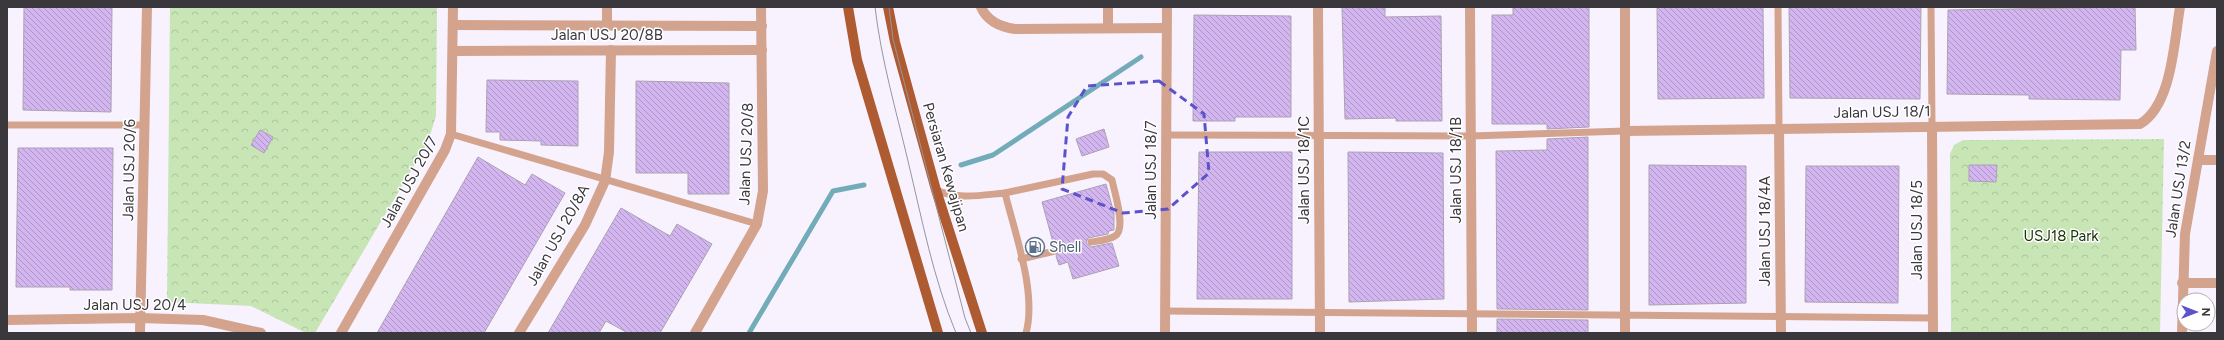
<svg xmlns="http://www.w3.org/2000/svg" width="2224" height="340" viewBox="0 0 2224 340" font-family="Figtree,sans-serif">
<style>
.park{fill:url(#park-crowns)}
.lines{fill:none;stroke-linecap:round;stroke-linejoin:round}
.stream{stroke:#73acb9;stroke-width:5}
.building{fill:url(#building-back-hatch);stroke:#aaa2b2}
.service{stroke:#d3a38d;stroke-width:7}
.minor{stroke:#d3a38d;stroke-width:10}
.primary{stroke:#af5b31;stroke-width:10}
.tram{stroke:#98949d;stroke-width:1}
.marked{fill:none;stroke:#5c52ca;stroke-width:3;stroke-dasharray:8 5;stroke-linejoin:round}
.labels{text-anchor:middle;stroke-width:3;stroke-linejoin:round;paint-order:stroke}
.street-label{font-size:15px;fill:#3a373d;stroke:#fff}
.park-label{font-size:15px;fill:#1b3109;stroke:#fff}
.service-label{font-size:15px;fill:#4e5e75;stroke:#fff;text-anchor:start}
</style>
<defs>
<pattern id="park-crowns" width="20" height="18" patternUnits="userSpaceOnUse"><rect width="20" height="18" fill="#c8e6b5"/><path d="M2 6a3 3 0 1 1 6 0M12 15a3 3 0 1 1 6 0" fill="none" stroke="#adc69d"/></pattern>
<pattern id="building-back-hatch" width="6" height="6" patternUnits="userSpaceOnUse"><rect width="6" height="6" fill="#d3b6ef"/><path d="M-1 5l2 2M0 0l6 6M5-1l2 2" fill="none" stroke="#ac95c3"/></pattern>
</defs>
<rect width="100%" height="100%" fill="#f8f2ff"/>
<g class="park">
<path d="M170,7h267l-1,109 -8,26 -113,191h-9l-55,-27 -84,-4z"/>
<path d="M2164,139l-4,194h-209l-1,-179 4,-9 9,-5z"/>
</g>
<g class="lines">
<g class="stream">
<path d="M961,165l32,-10 148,-98"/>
<path d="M749,333l84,-142 31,-6"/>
</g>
</g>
<g class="building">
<path d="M24,7h88l-1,105 -88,-2z"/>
<path d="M1342,7h43v10l56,-1 1,105h-46v-3l-51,1z"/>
<path d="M1513,7h76v120l-42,2v-5h-55v-109h21z"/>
<path d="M1657,7h106l1,91 -106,1z"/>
<path d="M1789,7h132l-1,92 -130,-1z"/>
<path d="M2135,7l1,43h-15l-1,50 -91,-1v-4l-82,-1 1,-84z"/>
<path d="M1194,15l97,1v101h-56v4h-42z"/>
<path d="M487,80l91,1v65l-37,-1v-4l-41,-1v-8h-14z"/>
<path d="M636,81l93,2v111h-41v-21h-52z"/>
<path d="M1104,129l5,18 -27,9 -6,-17z"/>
<path d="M260,130l13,7 -9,16 -13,-8z"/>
<path d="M1588,137v173l-91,-1 -1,-158 51,-1v-11z"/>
<path d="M18,148h95l-1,142h-42v-3h-54z"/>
<path d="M1199,152h93v147h-95z"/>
<path d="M1348,152l95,1 1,146 -95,3z"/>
<path d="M478,157l47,28 7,-11 33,19 -81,140h-107z"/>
<path d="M1649,165l97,1v137l-97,2z"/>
<path d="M1969,165h28l-1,17 -27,-1z"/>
<path d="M1806,166h93l-1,137 -93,-1z"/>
<path d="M1106,184l8,29v17l-5,1 -1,3 -20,4 -2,5 5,4 21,-4 7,23 -46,13 -5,-17 -9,3 -3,-9 4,-7 -6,-3 -12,-44z"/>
<path d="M621,208l49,28 7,-12 35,20 -52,89h-32l-22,-12 -7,12h-51z"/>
<path d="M1497,319l91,1v13h-91z"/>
</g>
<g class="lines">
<g class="service">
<path d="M1778,7l1,121"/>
<path d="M1931,7l1,119"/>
<path d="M7,125h138"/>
<path d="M451,134l306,90"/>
<path d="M1167,135l304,1 154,-5"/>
<path d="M936,190c22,10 46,5 69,3 10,41 32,100 21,140"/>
<path d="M1005,193l88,-19h10l9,6c2,11 15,49 3,56 -6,4 -17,5 -24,6"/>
<path d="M1021,259l34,-8"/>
<path d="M1165,311l767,7"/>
</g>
<g class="minor">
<path d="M607,7v19"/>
<path d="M981,7c6,14 20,20 34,22l151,-1"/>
<path d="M1108,7v21"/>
<path d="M1318,7l2,326"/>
<path d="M1470,7l2,326"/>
<path d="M1625,7v326"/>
<path d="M453,25l309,1"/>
<path d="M453,51l309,-1"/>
<path d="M1932,126l1,207"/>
<path d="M1779,128l2,205"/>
<path d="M1625,131l515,-7c32,-19 34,-82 40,-117"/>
<path d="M2198,160h19"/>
<path d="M2182,283h35"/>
<path d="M7,320l133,-2 63,2 58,13"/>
<path d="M140,333l7,-326"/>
<path d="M341,333l104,-183 6,-16 2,-127"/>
<path d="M519,333l66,-108 20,-44 4,-29 2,-102"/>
<path d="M695,333l62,-109 6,-33 -2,-184"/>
<path d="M1165,333l2,-326"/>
<path d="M2182,333l3,-99 32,-183"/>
</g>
<g class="primary">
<path d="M848,7l9,53 81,273"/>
<path d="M888,7l7,35 41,148 46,143"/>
</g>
<g class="tram">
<path d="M875,7c6,52 21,103 33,154 14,58 25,117 48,172"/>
<path d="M889,7l4,32 72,279 6,15"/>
</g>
</g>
<path class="marked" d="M1159,81l45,33 5,59 -41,36 -45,4 -61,-24 6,-72 19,-31z"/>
<defs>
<g id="fuel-ring" transform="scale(1)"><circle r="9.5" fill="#fff" stroke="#5c6f8a" stroke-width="1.5"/><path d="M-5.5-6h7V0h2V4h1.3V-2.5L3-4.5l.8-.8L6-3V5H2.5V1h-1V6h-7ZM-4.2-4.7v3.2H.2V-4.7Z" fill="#5c6f8a"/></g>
</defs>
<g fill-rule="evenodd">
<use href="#fuel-ring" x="1035" y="247"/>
</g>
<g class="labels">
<g class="street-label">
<text x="607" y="40">Jalan USJ 20/8B</text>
<text transform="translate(1882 112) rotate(-1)" y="5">Jalan USJ 18/1</text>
<text transform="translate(746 154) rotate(-88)" y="5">Jalan USJ 20/8</text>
<text transform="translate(946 167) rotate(74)" y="5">Persiaran Kewajipan</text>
<text transform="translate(129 170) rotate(-89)" y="5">Jalan USJ 20/6</text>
<text transform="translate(1151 170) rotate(-90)" y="5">Jalan USJ 18/7</text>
<text transform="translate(1304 170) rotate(-90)" y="5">Jalan USJ 18/1C</text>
<text transform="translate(1456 170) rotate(-90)" y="5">Jalan USJ 18/1B</text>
<text transform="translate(409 182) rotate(-61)" y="5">Jalan USJ 20/7</text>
<text transform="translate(2178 189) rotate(-81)" y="5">Jalan USJ 13/2</text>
<text transform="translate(1917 230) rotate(-90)" y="5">Jalan USJ 18/5</text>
<text transform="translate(1765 231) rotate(-90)" y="5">Jalan USJ 18/4A</text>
<text transform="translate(558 235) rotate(-61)" y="5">Jalan USJ 20/8A</text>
<text x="135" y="310">Jalan USJ 20/4</text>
</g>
<g class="park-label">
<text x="2061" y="241">USJ18 Park</text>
</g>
<g class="service-label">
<text x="1049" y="252">Shell</text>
</g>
</g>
<rect width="2224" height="340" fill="none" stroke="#3a373d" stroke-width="16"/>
<g transform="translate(2196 312) rotate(90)"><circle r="19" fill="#ffffff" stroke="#b0afb1"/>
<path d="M0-3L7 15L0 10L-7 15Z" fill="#5c52ca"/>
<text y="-6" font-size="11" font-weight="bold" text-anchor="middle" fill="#3a373d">N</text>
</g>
</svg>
